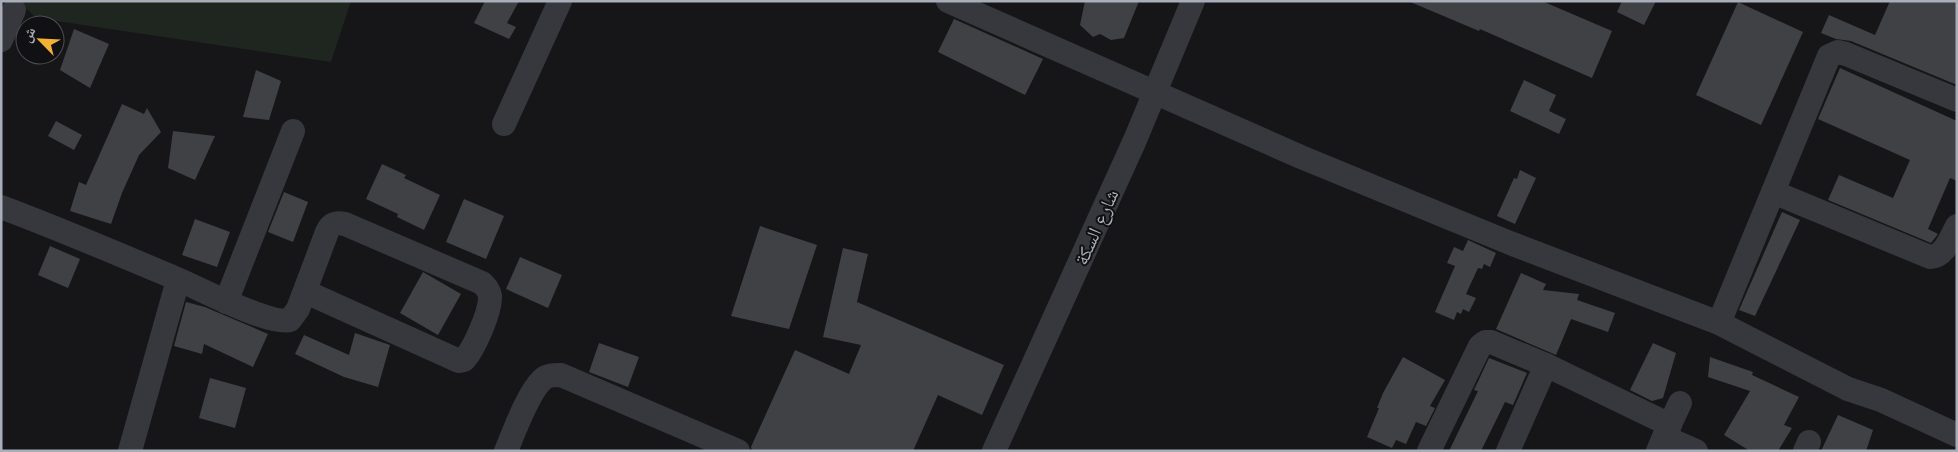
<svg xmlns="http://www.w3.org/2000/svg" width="1958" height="452" viewBox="0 0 1958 452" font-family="Jost,'Noto Naskh Arabic',sans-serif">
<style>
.green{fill:#1e261f}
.building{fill:#404145}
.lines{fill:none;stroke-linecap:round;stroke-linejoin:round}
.minor{stroke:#37383d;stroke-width:24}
.labels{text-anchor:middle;stroke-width:4;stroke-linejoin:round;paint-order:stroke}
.street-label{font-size:19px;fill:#a8adb8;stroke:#111113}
</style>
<rect width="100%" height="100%" fill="#161618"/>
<path class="green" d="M19,1h332l-20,61 -295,-44z"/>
<g class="building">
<path d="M485,1h34l-12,22 9,4 -7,12 -35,-16z"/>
<path d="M1085,1h54l-15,37 -13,2 -11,-6 -7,3 -13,-12z"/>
<path d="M1408,1h134l70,30 -20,47 -112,-49 -1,2z"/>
<path d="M1622,1h34l-12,24 -27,-13z"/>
<path d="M1890,1h67v84l-106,-44 -15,-2 -15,-6 8,-18 46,20z"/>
<path d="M1738,2l65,30 -42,93 -65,-30z"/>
<path d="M954,19l89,40 -18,36 -87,-43z"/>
<path d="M74,29l35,15 -19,44 -30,-18z"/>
<path d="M1840,68l117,53v60l-7,-3 -22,51 10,5 -7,9 -103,-43 11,-25 54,23 17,-38 -92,-41z"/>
<path d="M256,70l25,11 -12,39 -26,-3z"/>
<path d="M1524,80l32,15 -7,16 17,8 -7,15 -49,-23z"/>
<path d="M122,104l22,10 3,-6 14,24 -22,23 -17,38 -11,31 -41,-13 9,-29 7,3z"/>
<path d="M56,121l26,14 -8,15 -26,-14z"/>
<path d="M173,131l42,5 -20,44 -27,-12z"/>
<path d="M382,164l24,11 -2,3 36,17 -16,35 -27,-13 1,-3 -32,-15z"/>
<path d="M1520,170l16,8 -21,46 -18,-8 17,-38 3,1z"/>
<path d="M284,192l24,10 -15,40 -25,-10z"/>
<path d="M464,199l40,17 -18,43 -40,-17z"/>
<path d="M1782,212l18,8 -45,96 -16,-6z"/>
<path d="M195,219l35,13 -13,35 -35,-12z"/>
<path d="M760,226l57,19 -28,84 -58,-13z"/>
<path d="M1468,240l28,13 -6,14 -6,-3 -2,5 -4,-1 -12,26 10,4 -7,14 -6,-3 -2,5 -4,-2 -3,8 -19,-8 20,-46 -8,-3 7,-16 9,4z"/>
<path d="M50,246l30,13 -12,29 -30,-13z"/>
<path d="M843,248l25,6 -11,48 147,63 -22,50 -44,-20 -25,56h-161l-1,-4 44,-97 54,24 12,-29 -38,-8z"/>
<path d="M520,257l42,18 -14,33 -42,-19z"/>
<path d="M423,272l38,22 -23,41 -38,-22z"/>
<path d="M1521,273l25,11 -3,6 36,4 -2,6 38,13 -7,19 -37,-13 -15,36 -60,-26z"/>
<path d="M186,302l19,5 63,27 -15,33 -49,-23 -2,10 -28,-8z"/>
<path d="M355,333l35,12 -12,42 -34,-10 -49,-23 9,-19 45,20z"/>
<path d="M599,343l40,14 -11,30 -39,-15z"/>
<path d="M1653,343l23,10 -13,45 -11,3 -22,-11z"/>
<path d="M1403,357l42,23 -15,26 5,2 -9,18 -10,-4 -10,22 -10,-4 -4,8 -25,-11 12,-29h-2l6,-15z"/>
<path d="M1710,357l43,15 -1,3 47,22 -15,28 8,3 -14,23h-28l-26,-16 26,-44 -42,-14z"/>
<path d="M1489,358l38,15 -14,32 -8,-3 -24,49h-32l29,-60 -4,-1z"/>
<path d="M210,378l36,10 -11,40 -36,-10z"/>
<path d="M1838,415l35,15 -7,21h-45z"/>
</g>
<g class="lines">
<g class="minor">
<path d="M948,1l353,156 209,86 209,80 129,66 33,11 76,35"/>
<path d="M1,40l13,-30"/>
<path d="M504,124l56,-123"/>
<path d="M1773,192l157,65c15,0 21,-20 27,-31"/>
<path d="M1,207c59,22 117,47 174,71 22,9 95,48 115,42l8,-11 29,-77c4,-9 9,-10 18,-8l137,59c4,4 7,7 8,13 1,15 -16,53 -26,64l-5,1 -153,-69"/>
<path d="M226,302l67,-171"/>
<path d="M1719,323l110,-267 9,-4 8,2 111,46"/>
<path d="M1664,437l16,-34"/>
<path d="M130,451l48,-171"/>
<path d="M506,451c8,-19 22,-58 36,-71 5,-5 12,-5 19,-5l177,76"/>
<path d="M994,451l141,-311 58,-139"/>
<path d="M1429,451l51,-105 5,-4h6l55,23 124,60"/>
<path d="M1508,451l38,-86"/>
<path d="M1658,451l6,-14 32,14"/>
<path d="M1805,451l4,-9"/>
</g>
</g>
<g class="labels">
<g class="street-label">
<text transform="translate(1096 227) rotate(-66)" y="7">شارع السكة</text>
</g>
</g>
<rect width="1958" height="452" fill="none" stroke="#a8adb8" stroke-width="5"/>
<g transform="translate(40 40) rotate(294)"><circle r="24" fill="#111113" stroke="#4d4f55"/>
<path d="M0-4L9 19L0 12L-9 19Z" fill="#f2b134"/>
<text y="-8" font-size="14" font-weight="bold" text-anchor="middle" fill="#a8adb8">ش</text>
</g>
</svg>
